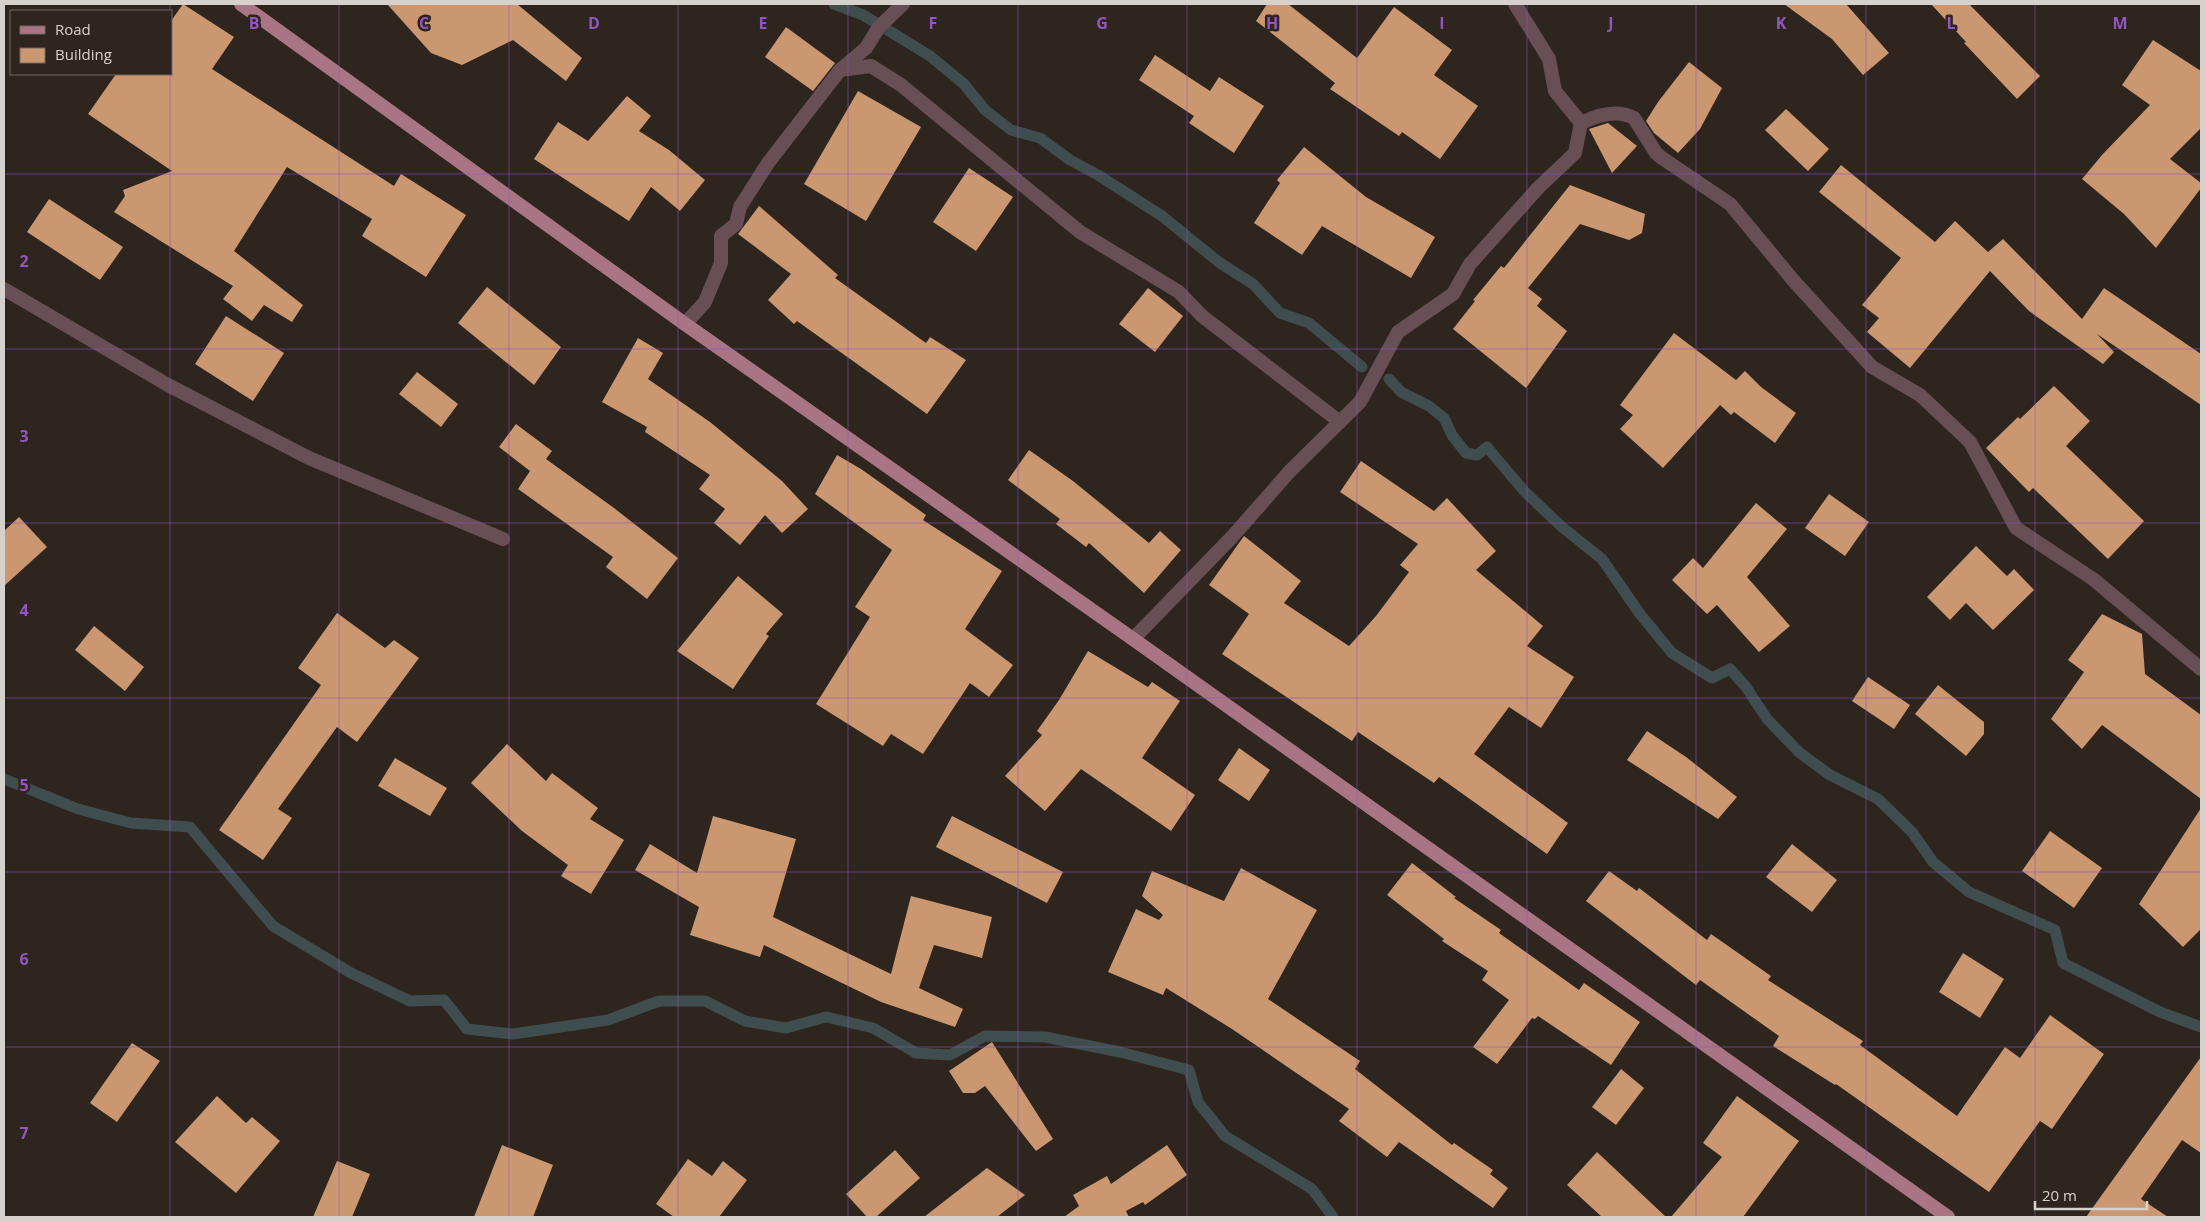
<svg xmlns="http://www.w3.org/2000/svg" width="2205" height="1221" viewBox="0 0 2205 1221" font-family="'Open Sans',sans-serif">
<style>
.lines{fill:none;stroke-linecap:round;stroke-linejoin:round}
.stream{stroke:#404d4f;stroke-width:11}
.building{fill:#ca9770}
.minor{stroke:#684e55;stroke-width:14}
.primary{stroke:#a97483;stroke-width:14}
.grid{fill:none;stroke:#9255c2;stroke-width:1;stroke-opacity:0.55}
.grid-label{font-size:16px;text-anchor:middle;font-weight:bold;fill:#9255c2;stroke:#2d251e;stroke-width:5;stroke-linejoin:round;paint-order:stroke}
</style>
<rect width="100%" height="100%" fill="#2d251e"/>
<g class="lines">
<g class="stream">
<path d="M834,4l29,11 67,41 34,28 21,26 26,20 29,8 30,22 28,15 64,41 58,47 33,21 27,29 29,10 53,44"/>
<path d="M1389,379l12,13 28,14 15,12 8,17 14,18 11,2 10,-8 38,45 37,35 40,32 38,55 32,39 40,25 18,-9 16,18 21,32 33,34 30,22 48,24 34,33 21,30 36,30 86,38 8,33 97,49 41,15"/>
<path d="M4,779l74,30 53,14 59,4 83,99 78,47 59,28 34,-1 23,29 46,5 95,-14 51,-19h46l40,20 41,7 40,-11 47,11 43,25 34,2 35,-19 60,1 75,15 69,18 9,32 27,34 87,53 21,28"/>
</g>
</g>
<g class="building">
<path d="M183,4l51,33 -22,32 182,117 7,-12 65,41 -40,62 -64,-41 10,-17 -85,-52 -53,84 69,54 -11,17 -28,-17 -12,16 -29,-22 10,-13 -119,-74 11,-16 -2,-6 49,-19 -84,-57 28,-40h55v-53z"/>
<path d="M387,4h130l65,54 -16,23 -53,-41 -51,25 -31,-12z"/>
<path d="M1267,4h21l69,54 37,-51 58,43 -18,25 44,31 -38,53 -38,-27 -3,4 -69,-47 5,-6 -79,-62z"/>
<path d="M1784,4h62l43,49 -26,22 -31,-36z"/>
<path d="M1931,4h38l71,72 -23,23 -53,-56 2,-1z"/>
<path d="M786,27l49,36 -22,28 -48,-34z"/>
<path d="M2153,40l48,31v57l-31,31 31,24v5l-45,60 -32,-34 -42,-35 20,-24 48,-50 -28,-20z"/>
<path d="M1155,55l55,36 9,-14 45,29 -30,47 -45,-30 5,-7 -55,-36z"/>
<path d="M1689,62l33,26 -22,41 -22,24 -24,-20 -8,-12 12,-19z"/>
<path d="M858,91l63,36 -55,94 -62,-37z"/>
<path d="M627,96l24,20 -12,15 30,19 36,30 -25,31 -29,-24 -22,34 -95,-62 24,-37 30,19z"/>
<path d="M1786,109l43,40 -21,22 -43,-41z"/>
<path d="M1608,123l29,23 -25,27 -23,-44z"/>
<path d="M1304,147l62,50 69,40 -24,41 -89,-52 -20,29 -48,-32 26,-40 -3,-3z"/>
<path d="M1841,165l94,77 20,-21 33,31 15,-13 79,80 22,-31 97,66v51l-104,-71 17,18 -11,12 -74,-53 -39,-40 -80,97 -43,-36 12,-14 -17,-13 39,-47 -82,-66z"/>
<path d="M969,168l44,29 -37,54 -43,-29z"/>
<path d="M1570,185l75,29 -3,19 -13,7 -49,-16 -52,64 14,11 -5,7 30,25 -41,57 -73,-59 22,-28 -2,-1 28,-34 3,2z"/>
<path d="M49,199l74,48 -23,33 -73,-48z"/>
<path d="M759,206l79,69 -3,3 91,65 4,-6 36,23 -39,54 -130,-93 -3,3 -26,-24 23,-26 -53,-40z"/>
<path d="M487,287l74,60 -27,38 -76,-62z"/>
<path d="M1148,288l35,28 -28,36 -36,-28z"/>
<path d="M226,316l58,37 -31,48 -58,-37z"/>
<path d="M1674,333l62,47 9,-9 16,16 35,26 -21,30 -41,-31 -3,3 -11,-10 -57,63 -43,-39 13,-14 -13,-10z"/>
<path d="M638,338l25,15 -15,26 62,43 72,59 26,28 -26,24 -17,-18 -25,30 -26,-22 11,-14 -26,-20 11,-14 -65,-43 2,-5 -45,-25z"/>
<path d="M417,372l41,32 -17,23 -42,-33z"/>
<path d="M2054,386l36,35 -24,25 78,75 -36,38 -75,-71 -4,4 -43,-44 32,-31 2,2z"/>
<path d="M516,424l36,27 -6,8 68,49 64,50 -31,41 -41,-32 7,-10 -95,-68 12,-18 -31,-24z"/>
<path d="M1029,450l44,31 76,62 11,-12 21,19 -37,43 -55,-50 -3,4 -30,-23 4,-5 -52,-39z"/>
<path d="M837,455l24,14 65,46 -3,5 79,51 -37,58 48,36 -24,32 -19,-14 -47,71 -32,-20 -8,12 -67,-42 54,-87 -15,-10 37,-57 -77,-56z"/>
<path d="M1361,461l73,50 13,-13 49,53 -20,19 67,56 -16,20 47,31 -33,51 -32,-21 -35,47 94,69 -21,31 -108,-77 -5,6 -76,-51 -6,9 -130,-87 27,-40 -40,-29 35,-49 57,45 -17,22 65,43 27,-30 33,-44 -9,-7 18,-21 -78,-52z"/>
<path d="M1829,494l40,28 -24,34 -40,-28z"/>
<path d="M1756,503l31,26 -40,48 43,49 -31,26 -42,-47 -10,9 -35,-34 21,-22 10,10z"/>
<path d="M19,517l28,30 -43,39v-55z"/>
<path d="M1976,546l31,30 7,-7 20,21 -41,40 -27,-27 -16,17 -23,-23z"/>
<path d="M738,576l45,38 -17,20 3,2 -36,53 -56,-38z"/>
<path d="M337,613l48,35 9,-8 25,18 -62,84 -20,-15 -59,82 14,9 -29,42 -44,-30 102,-145 -23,-17z"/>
<path d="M2102,614l40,20 3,40 56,41v84l-99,-74 -20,24 -31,-30 33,-47 -16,-12z"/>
<path d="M94,626l50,41 -19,24 -50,-41z"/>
<path d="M1088,651l60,36 4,-5 28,19 -38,57 53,37 -24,36 -90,-62 -36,42 -40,-35 37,-41 -5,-4 22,-31z"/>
<path d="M1868,677l42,28 -16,24 -42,-28z"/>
<path d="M1938,685l46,37v12l-18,22 -51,-42z"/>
<path d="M1647,731l39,26 51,40 -19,22 -91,-59z"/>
<path d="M507,744l39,37 6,-8 46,35 -8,11 34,21 -33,54 -30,-18 7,-11 -46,-34 -51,-48z"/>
<path d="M1239,748l31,22 -21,31 -31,-21z"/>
<path d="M395,758l52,30 -17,28 -52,-30z"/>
<path d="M2201,808v121l-18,18 -44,-43z"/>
<path d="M713,816l83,23 -23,78 118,57 20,-78 81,21 -10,41 -48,-13 -15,43 44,21 -8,18 -74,-25 -117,-57 -4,12 -70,-22 9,-28 -64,-37 15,-26 47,29z"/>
<path d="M952,816l111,56 -16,31 -111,-56z"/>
<path d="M2050,831l52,37 -28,40 -52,-37z"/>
<path d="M1792,844l45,36 -25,32 -46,-35z"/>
<path d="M1412,863l44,34 -2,1 47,32 -2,3 80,57 5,-7 56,39 -29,43 -73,-49 -3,3 -3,-1 -35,46 -24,-17 36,-47 -27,-20 6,-9 -46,-30 2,-2 -57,-44z"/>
<path d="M1241,868l76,42 -49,89 92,62 -5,8 97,76 2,-2 39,27 -3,4 18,14 -15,20 -94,-66 -12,15 -48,-36 10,-12 -117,-80 -66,-41 -3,7 -55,-23 28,-63 23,11 4,-5 -21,-19 10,-25 72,30z"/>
<path d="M1609,871l28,20 2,-3 68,52 4,-6 60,42 -3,4 95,61 -3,4 97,71 48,-69 15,11 30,-43 54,39 -52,75 -12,-8 -51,71 -153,-108 -1,1 -62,-39 6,-10 -79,-56 -4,5 -110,-84z"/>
<path d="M1963,953l41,26 -24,39 -41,-26z"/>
<path d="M992,1042l61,97 -17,12 -51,-65 -10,7h-12l-14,-22z"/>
<path d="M132,1043l28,18 -43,61 -27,-19z"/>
<path d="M2201,1057v96l-19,-13 -41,59 27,18h-82z"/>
<path d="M1621,1069l23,19 -28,37 -24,-18z"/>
<path d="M217,1096l29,27 6,-6 28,24 -44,52 -61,-51z"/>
<path d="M1737,1096l62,45 -56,76h-72l51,-60 -19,-14z"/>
<path d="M502,1145l51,20 -20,52h-59z"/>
<path d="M1167,1145l20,30 -42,30 -2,-3 -17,9 3,6h-65l15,-11 -6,-11 34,-19 4,8z"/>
<path d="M895,1150l25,28 -44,39h-9l-21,-23z"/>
<path d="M1597,1152l69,65h-64l-35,-32z"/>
<path d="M688,1159l24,17 11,-15 24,19 -28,37h-45l-18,-13z"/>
<path d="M337,1161l33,13 -18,43h-39z"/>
<path d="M987,1168l38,27 -28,22h-73z"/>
</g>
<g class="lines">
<g class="minor">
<path d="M1515,4l34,55 6,32 26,32"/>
<path d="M840,70l26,-22 13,-21 24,-23"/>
<path d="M4,289l164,96 141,73 194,81"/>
<path d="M685,324l20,-22 16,-39v-27l15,-12 4,-17 28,-44 72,-93 31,-4 30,19 179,147 99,60 23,24 138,106"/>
<path d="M1133,639l99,-102 58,-66 70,-69 38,-70 55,-38 17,-30 68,-76 37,-35 6,-30c16,-8 36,-14 53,-5l22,35 6,5 68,46 63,76 79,87 48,28 50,47 46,86 77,51 108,90"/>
</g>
<path class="primary" d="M241,4l444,320 448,315 815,578"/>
</g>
<path class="grid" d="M170,4v7M339,4v1213M509,4v1213M678,4v1213M848,4v1213M1018,4v1213M1187,4v1213M1357,4v1213M1527,4v1213M1696,4v1213M1866,4v1213M2035,4v1213M170,74v1143M4,174h2197M4,349h2197M4,523h2197M4,698h2197M4,872h2197M4,1047h2197"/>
<g class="grid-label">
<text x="254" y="29">B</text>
<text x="424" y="29">C</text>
<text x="594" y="29">D</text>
<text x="763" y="29">E</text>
<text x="933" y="29">F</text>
<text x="1102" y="29">G</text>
<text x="1272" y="29">H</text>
<text x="1442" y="29">I</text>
<text x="1611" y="29">J</text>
<text x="1781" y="29">K</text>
<text x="1951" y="29">L</text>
<text x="2120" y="29">M</text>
<text x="24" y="267">2</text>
<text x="24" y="442">3</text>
<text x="24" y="616">4</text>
<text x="24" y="791">5</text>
<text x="24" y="965">6</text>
<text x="24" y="1139">7</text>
</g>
<rect width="2205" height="1221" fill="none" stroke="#d7d1cd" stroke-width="10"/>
<rect x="10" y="10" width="162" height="65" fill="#2d251e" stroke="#716a64"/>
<rect x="20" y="26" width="25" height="8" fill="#a97483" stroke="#716a64"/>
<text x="55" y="35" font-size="15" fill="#d7d1cd">Road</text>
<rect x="20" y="48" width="25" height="15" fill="#ca9770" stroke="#716a64"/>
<text x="55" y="60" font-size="15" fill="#d7d1cd">Building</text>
<path d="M2035 1201v8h112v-8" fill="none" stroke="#d7d1cd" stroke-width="2.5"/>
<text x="2042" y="1201" font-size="15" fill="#d7d1cd" stroke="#2d251e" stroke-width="4" paint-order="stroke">20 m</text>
</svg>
